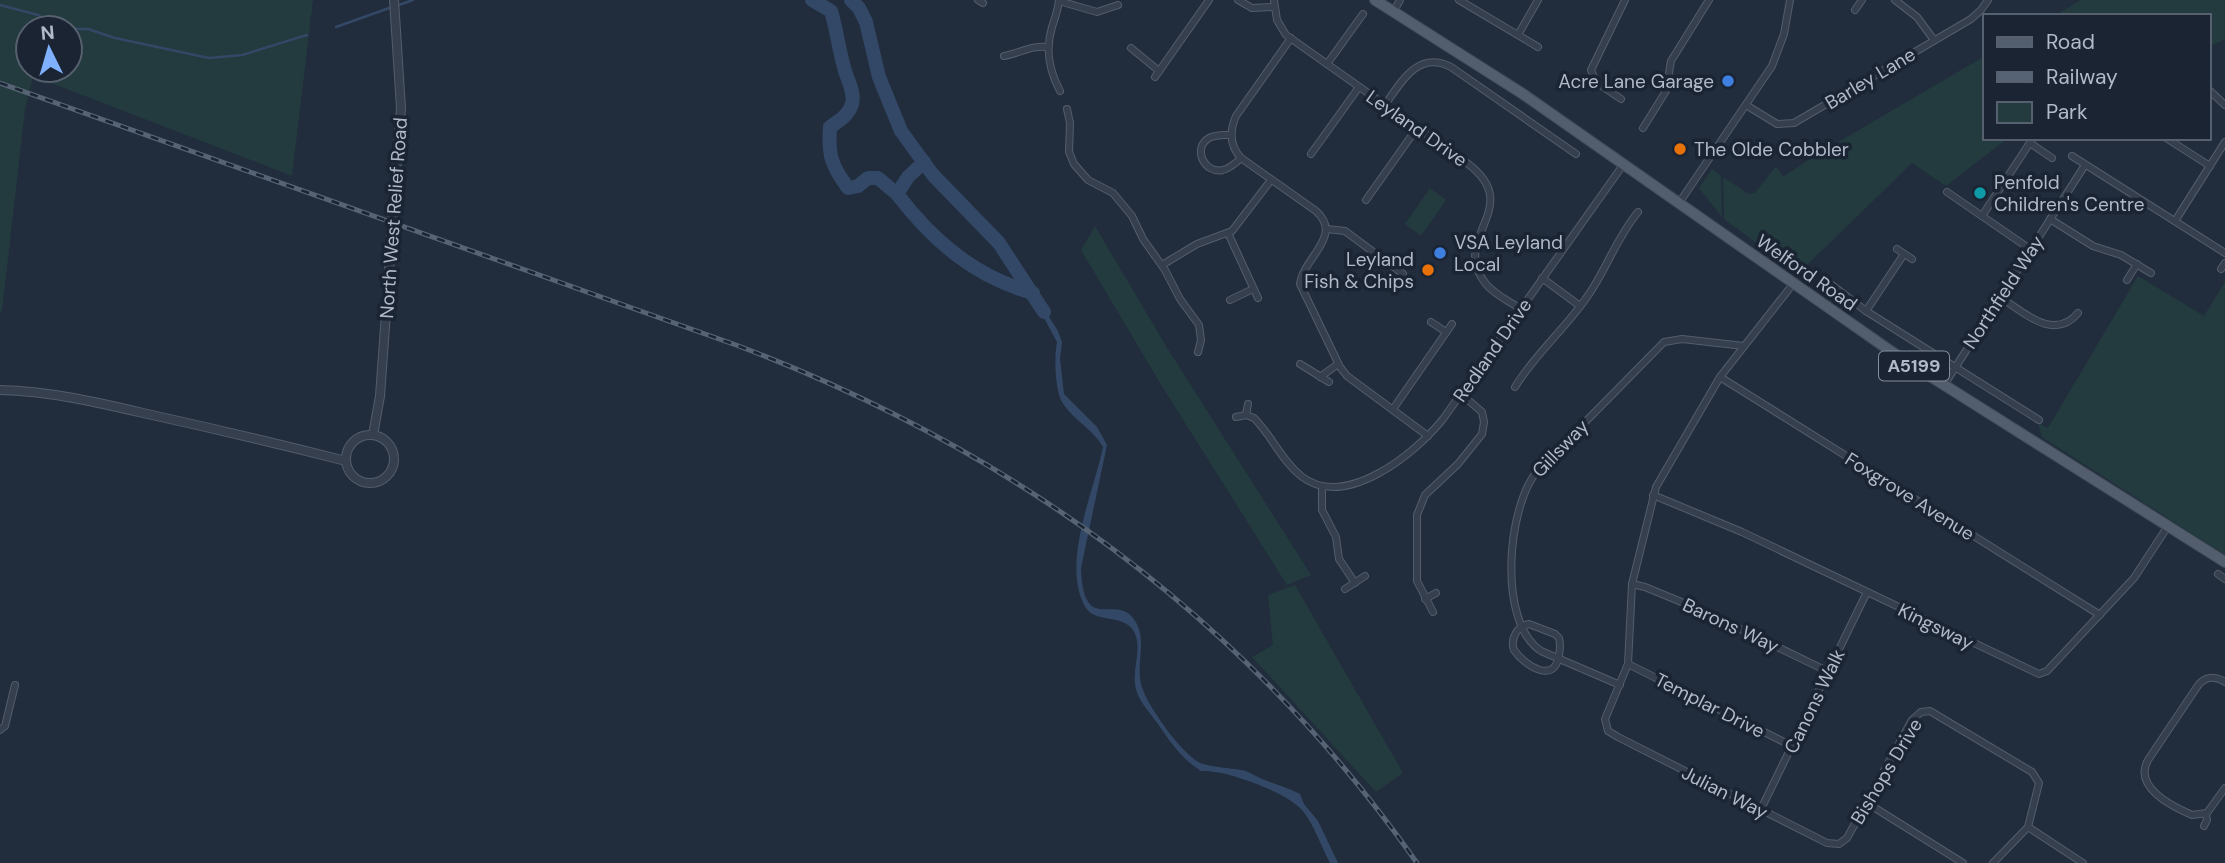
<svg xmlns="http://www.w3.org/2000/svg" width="2225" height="863" viewBox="0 0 2225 863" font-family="'DM Sans',sans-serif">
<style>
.green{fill:#233b3e;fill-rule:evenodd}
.water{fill:#334866}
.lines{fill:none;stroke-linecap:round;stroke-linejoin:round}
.stream{stroke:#334866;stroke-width:2.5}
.river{stroke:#334866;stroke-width:14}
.minor-casing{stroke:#535d6b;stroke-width:8}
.tertiary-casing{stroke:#535d6b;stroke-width:10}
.primary-casing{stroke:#3e4856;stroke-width:12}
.minor{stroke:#353f4d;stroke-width:6}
.tertiary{stroke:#353f4d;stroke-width:8}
.primary{stroke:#525e6d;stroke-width:10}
.rail-casing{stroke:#566374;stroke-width:5}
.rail{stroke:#1a2432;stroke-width:2.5;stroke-dasharray:8;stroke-linecap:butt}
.tertiary-bridge-casing{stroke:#535d6b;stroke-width:10;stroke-linecap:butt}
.tertiary-bridge{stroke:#353f4d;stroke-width:8}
.shop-dot{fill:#3f7fe0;stroke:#1a2432;stroke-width:2.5}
.food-dot{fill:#e8710a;stroke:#1a2432;stroke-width:2.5}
.culture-dot{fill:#0f9aa8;stroke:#1a2432;stroke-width:2.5}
.labels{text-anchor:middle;stroke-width:7;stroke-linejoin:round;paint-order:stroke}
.shield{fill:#1a2432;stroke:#838d9c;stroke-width:2}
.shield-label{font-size:18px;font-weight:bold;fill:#b0bac9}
.street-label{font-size:19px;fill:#b0bac9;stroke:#1a2432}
.poi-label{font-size:19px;fill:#b0bac9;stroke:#1a2432;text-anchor:start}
</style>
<rect width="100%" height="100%" fill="#212d3d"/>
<g class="green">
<path d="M0,0h313l-21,176 -259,-100 -8,33 -23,202 -2,1zM70,28v42h-42v-42z"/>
<path d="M2081,0h144v39l-16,8v-31h-155z"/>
<path d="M1985,56v82h23l-62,48 -34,-23 -109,106 -35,-26 -3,3 -7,-2 -34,-25 -1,-42 26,17 6,-1 21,-27 7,11 28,-19z"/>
<path d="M1712,169l9,6 1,42 -23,-29z"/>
<path d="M1430,188l16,12 -25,36 -16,-12z"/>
<path d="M1095,226l71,120 145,229 -24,10 -127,-202 -79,-133z"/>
<path d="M2138,276l66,40 21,-34v273l-183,-118 -4,-14 10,5z"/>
<path d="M1295,585l108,188 -27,19 -124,-135 21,-12 -5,-50z"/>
</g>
<path class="water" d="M1029,295l8,3 21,33 4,11 -2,17 4,35 33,33 10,18 -26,123c2,67 33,26 52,50 17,21 0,49 10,72 7,19 41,68 60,74 10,3 27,4 38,6 7,1 13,5 19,8 14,6 27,9 40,16l4,10 14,17 20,42h-8c-9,-17 -16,-39 -28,-53 -16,-18 -77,-41 -101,-39 -20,-13 -30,-28 -43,-47 -9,-13 -22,-25 -23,-41 -2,-17 8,-38 -2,-53 -11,-16 -38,-7 -47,-22 -26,-43 8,-116 17,-161 -11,-19 -31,-28 -41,-45 -7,-11 -8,-47 -5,-60l-19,-35z"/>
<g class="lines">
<g class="stream">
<path d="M0,5l38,10 25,13"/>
<path d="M396,6l17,-6"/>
<path d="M336,27l56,-20"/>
<path d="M70,29h18l27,9 94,20 33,-3 65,-20"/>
</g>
<g class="river">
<path d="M812,0l19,11c6,20 8,40 14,60 3,10 10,22 7,33 -3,11 -13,17 -22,23 -2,28 1,38 18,61l10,-2 10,-8h10l19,16"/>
<path d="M851,0l8,8 7,14 13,55 22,54 32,44 66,68 45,69"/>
<path d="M924,162l-16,15 -11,17c36,47 78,83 136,99"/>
</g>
<g class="minor-casing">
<g id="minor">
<path d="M978,0l5,3"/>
<path d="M1059,0c-1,10 -4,18 -7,27 -7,23 -3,43 8,64"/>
<path d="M1238,0l14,8 22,-1"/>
<path d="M1274,0l3,20 9,15 181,128c60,45 -19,74 19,121 9,11 23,17 35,25"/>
<path d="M1459,0l79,47"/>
<path d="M1895,0l22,17 17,23"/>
<path d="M1059,1l38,11 21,-7"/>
<path d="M1855,10l7,-10"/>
<path d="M1394,11l6,-11"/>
<path d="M1518,35l20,-35"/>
<path d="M1291,38l-55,78c-7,16 -6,30 5,42l75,53c28,25 -13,47 -16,73l40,83 7,9 81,60"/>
<path d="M1131,48l28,23"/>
<path d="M1004,56c16,-3 28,-11 44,-9"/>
<path d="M1327,64l36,-50"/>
<path d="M1155,77l54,-77"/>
<path d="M2209,90l16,15"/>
<path d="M1621,99l-25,-17 -5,-12 34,-70"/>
<path d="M1385,105c16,-23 33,-55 66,-38l125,87"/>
<path d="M1746,105l31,19 17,-1 177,-104 10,-9 7,-10"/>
<path d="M1067,109l3,14 -1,29 5,12 14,16 25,13 19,23 11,23 22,31 15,29 19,26 2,15 -3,12"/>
<path d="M1643,128l23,-37 5,-30 38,-61"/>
<path d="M1231,135c-7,0 -15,-1 -22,3 -17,10 -5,36 14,32 7,-2 13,-7 18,-12"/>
<path d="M2166,138l44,28"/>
<path d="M2030,143l22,15"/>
<path d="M1311,154l48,-67"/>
<path d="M2072,156l153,97"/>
<path d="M1947,192l83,57"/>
<path d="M1366,200l51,-72"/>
<path d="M1679,203l93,-137 12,-32 6,-34"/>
<path d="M1982,216l51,-78"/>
<path d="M2050,219l43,27 28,9 30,18"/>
<path d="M2175,221l50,-79"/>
<path d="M1327,229l18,2 58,43"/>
<path d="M1228,233l30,65"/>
<path d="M1897,249l15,10"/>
<path d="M1162,265l35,-21 35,-13 39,-51"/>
<path d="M2221,269l4,-6"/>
<path d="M1542,278l38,28"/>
<path d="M1824,279l42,32 173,109"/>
<path d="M2127,280l10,-16"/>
<path d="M1793,284l-73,93 -64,110 -24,97 -4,80 -23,55 3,12 10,6 209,106 12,1 8,-6 65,-118 9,-8 9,-1 102,61 7,11 -11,44 -35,36"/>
<path d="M2000,297c23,15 54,45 78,16"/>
<path d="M1230,300l23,-11"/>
<path d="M1866,311l38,-57"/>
<path d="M1431,322l15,10"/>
<path d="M1300,364l29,18"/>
<path d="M1320,377l18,-13"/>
<path d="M1720,377l380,238"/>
<path d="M1944,385l141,-220"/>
<path d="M1515,387c20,-33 50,-58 72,-90 19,-27 30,-60 51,-85"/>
<path d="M1393,409l59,-85"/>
<path d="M1246,415l2,-11"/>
<path d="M1236,417l10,-2 8,3c18,18 27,42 47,58 44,35 115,-23 142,-57l180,-254"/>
<path d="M1322,486v24l14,27 3,22 16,24"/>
<path d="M1653,495l89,37 297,142 8,-3 87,-93 34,-52"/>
<path d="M2218,574l7,5"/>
<path d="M1632,584l13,3 56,23 128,62"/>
<path d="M1345,589l20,-13"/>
<path d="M1425,599l11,-6"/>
<path d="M1433,612l-16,-31v-66l8,-20 33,-31 24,-30 2,-12 -2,-10 -21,-18"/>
<path d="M1529,624l26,10 4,4c2,7 1,11 0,17 -4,30 -34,11 -45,-5 -4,-11 3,-24 15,-26z"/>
<path d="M1628,664l164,82"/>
<path d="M2225,682c-10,-6 -18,-6 -26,2l-51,76c-15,27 23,46 44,55l15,-2 18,-25"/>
<path d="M1620,685l-79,-34c-44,-29 -34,-145 -3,-181l126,-128 18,-3 62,7"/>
<path d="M0,730l5,-4 10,-41"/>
<path d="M1867,803l96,60"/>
<path d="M1761,809l106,-217"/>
<path d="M2204,826l3,-6 -1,-6"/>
<path d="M2028,827l55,36"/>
</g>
</g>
<g class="tertiary-casing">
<g id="tertiary">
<path d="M394,200l7,-92 -7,-108"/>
<path d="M0,390c48,1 96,12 143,23 68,15 136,31 203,48"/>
<path d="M373,435l7,-39 11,-152"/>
<circle cx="370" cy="459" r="24"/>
</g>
</g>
<g class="primary-casing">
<path id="primary" d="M1375,0l148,94 369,258 333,210"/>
</g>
<use href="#minor" class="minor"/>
<use href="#tertiary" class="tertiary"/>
<use href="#primary" class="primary"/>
<g class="rail-casing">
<path id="rail" d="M0,83l736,262c278,105 509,273 681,518"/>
</g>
<use href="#rail" class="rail"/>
<g class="tertiary-bridge-casing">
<path id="tertiary-bridge" d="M391,244l3,-44"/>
</g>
<use href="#tertiary-bridge" class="tertiary-bridge"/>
</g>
<g class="shop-dot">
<circle cx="1728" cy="81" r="7"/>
<circle cx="1440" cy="253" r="7"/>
</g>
<g class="food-dot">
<circle cx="1680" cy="149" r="7"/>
<circle cx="1428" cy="270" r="7"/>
</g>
<circle class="culture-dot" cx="1980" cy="193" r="7"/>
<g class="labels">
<rect class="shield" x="1879" y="351.5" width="70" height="29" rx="5"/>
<g class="shield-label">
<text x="1914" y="372">A5199</text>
</g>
<g class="street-label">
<text transform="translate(1870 78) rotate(-31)" y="7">Barley Lane</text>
<text transform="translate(1417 128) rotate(35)" y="7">Leyland Drive</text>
<text transform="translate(393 218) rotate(-86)" y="7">North West Relief Road</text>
<text transform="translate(1807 272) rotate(35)" y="7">Welford Road</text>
<text transform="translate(2003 292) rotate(-57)" y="7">Northfield Way</text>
<text transform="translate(1492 350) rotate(-55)" y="7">Redland Drive</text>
<text transform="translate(1560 448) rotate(-46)" y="7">Gillsway</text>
<text transform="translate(1910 496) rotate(32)" y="7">Foxgrove Avenue</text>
<text transform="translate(1731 625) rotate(25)" y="7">Barons Way</text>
<text transform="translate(1936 626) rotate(26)" y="7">Kingsway</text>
<text transform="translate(1814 701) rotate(-64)" y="7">Canons Walk</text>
<text transform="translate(1710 705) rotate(27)" y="7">Templar Drive</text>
<text transform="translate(1886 771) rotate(-59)" y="7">Bishops Drive</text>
<text transform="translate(1725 792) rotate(27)" y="7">Julian Way</text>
</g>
<g class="poi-label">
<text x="1714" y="88" text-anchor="end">Acre Lane Garage</text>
<text x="1694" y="156">The Olde Cobbler</text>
<text x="1994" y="189">Penfold<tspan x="1994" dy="22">Children's Centre</tspan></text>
<text x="1454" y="249">VSA Leyland<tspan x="1454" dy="22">Local</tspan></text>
<text x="1414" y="266" text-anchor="end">Leyland<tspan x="1414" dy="22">Fish &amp; Chips</tspan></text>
</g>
</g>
<rect x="1983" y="14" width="228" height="126" fill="#1a2432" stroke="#56606e" stroke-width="2"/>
<rect x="1997" y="37" width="35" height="10" fill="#525e6d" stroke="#56606e" stroke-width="2"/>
<text x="2046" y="49" font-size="21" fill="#b0bac9">Road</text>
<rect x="1997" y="72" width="35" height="10" fill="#566374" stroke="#56606e" stroke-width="2"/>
<text x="2046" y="84" font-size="21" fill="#b0bac9">Railway</text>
<rect x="1997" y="102" width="35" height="21" fill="#233b3e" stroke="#56606e" stroke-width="2"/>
<text x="2046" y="119" font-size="21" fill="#b0bac9">Park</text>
<g transform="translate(49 49) rotate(355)"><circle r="33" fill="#1a2432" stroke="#56606e" stroke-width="2"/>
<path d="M0-5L12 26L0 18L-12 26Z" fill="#7fb1ff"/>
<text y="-10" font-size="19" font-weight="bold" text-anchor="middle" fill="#b0bac9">N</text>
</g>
</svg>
